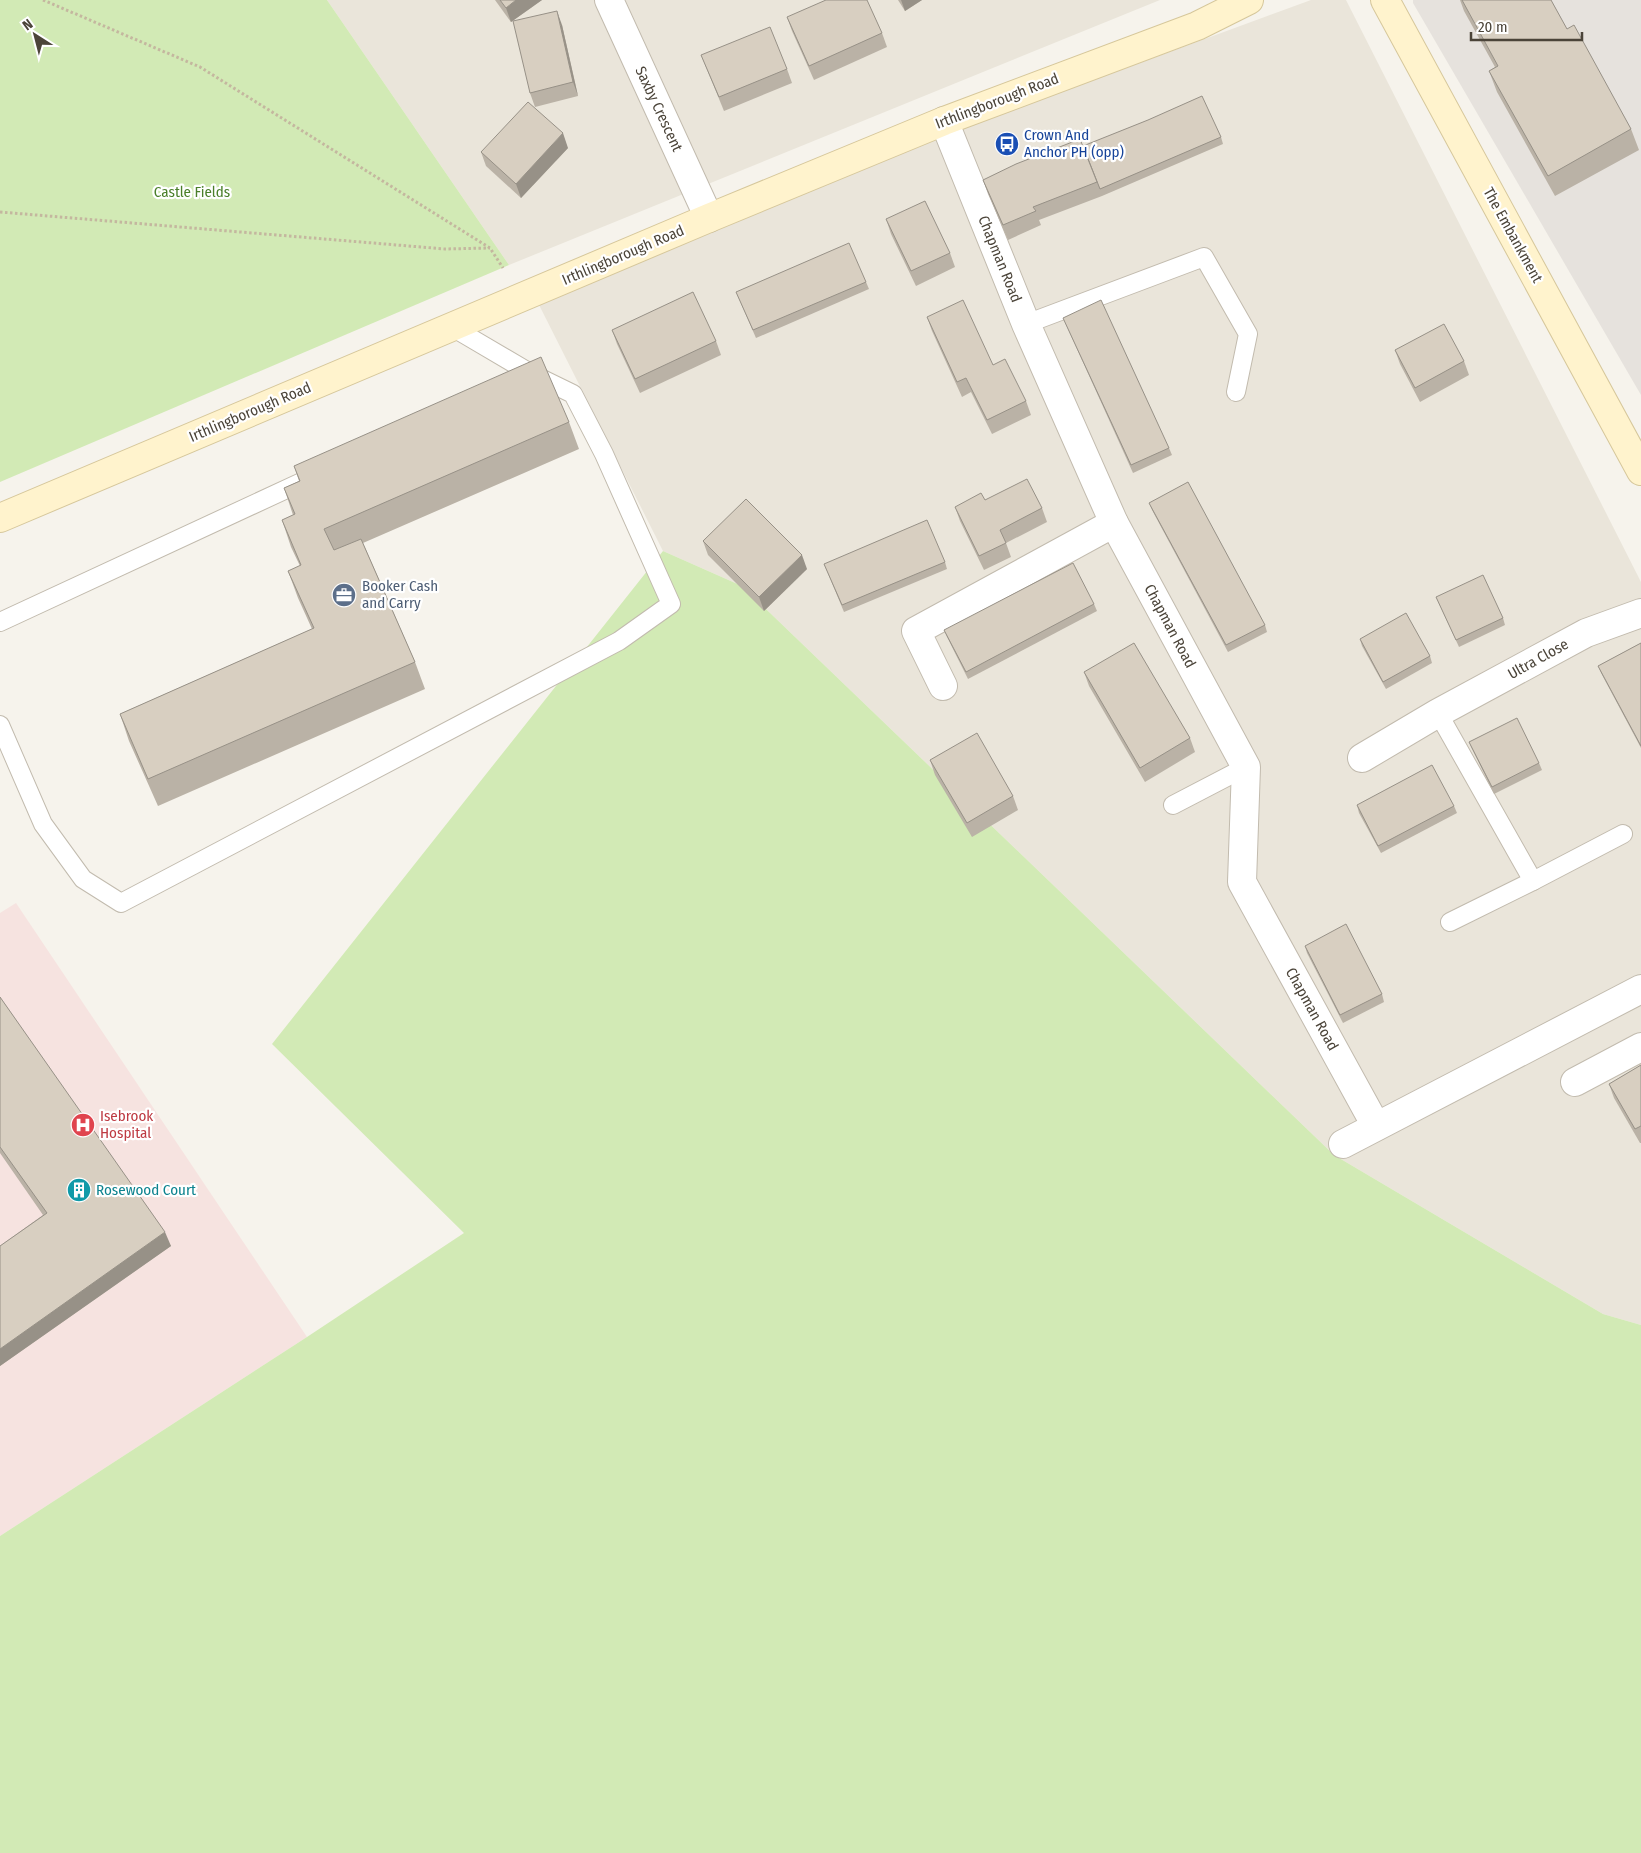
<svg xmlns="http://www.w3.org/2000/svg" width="1641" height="1853" viewBox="0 0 1641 1853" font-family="'Fira Sans Condensed',sans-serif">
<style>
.residential{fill:#eae5da}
.industrial{fill:#e6e2dd}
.medical{fill:#f6e3e0}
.green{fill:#d2eab5}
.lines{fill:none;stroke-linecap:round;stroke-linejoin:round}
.service-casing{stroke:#c2bbae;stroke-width:20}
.minor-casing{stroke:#c2bbae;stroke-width:30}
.secondary-casing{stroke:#d6c79b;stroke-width:30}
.path{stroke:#c4b79f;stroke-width:3;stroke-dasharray:2.5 2.5;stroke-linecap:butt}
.service{stroke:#fff;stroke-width:18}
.minor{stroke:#fff;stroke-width:28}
.secondary{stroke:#fff3cd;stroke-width:28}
.wall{fill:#bab2a6}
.shaded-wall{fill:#979187}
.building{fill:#d8cfc1;stroke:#979187}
.labels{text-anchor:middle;stroke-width:4.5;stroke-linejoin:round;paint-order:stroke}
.street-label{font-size:15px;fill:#4b4439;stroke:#fff}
.transit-label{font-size:15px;fill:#164399;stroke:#fff;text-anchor:start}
.park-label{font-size:15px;fill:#4a7f2a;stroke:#fff}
.service-label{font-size:15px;fill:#4e5e75;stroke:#fff;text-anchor:start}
.health-label{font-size:15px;fill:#be3a42;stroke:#fff;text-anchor:start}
.culture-label{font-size:15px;fill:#0d838f;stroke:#fff;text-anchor:start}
</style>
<rect width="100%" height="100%" fill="#f6f3ec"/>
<g class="residential">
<path d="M327,0h833l-651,265z"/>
<path d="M1311,0h35l295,582v743l-38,-11 -269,-159 -592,-569 -79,-35 -133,-264z"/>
</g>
<path class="industrial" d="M1413,0h228v395l-228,-392z"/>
<path class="medical" d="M16,903l291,434 -307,199v-623z"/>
<g class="green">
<path d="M0,0h327l182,265 -509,217z"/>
<path d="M663,551l79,35 592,569 269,159 38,11v528h-1641v-317l307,-199 157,-104 -192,-189z"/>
</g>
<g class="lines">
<g class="service-casing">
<g id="service">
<path d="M1026,324l178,-67 44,77 -12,58"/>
<path d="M0,622l306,-142"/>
<path d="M1438,713l95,168"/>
<path d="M0,725l43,99 40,55 38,24 498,-262 52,-37 -67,-150 -31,-60 -41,-20 -80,-47"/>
<path d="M1173,805l73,-38"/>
<path d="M1450,922l83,-41 90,-47"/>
</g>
</g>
<g class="minor-casing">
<g id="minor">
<path d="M609,0l100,218"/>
<path d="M944,121l82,203 88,199 132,244 -4,115 134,244"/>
<path d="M943,686l-27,-55 198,-108"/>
<path d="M1362,758l76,-45 148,-80 55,-20"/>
<path d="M1575,1082l66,-35"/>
<path d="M1343,1144l298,-155"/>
</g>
</g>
<g class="secondary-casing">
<g id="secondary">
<path d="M1385,0l256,471"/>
<path d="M0,518l709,-300 235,-97 253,-95 52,-26"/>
</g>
</g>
<g class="path">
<path d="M43,0l157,67 290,181 13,20"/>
<path d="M0,212l445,37 45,-1"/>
</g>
<use href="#service" class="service"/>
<use href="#minor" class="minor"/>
<use href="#secondary" class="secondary"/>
</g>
<g class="wall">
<path d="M495,0h47l-31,22z"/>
<path d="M898,0h24l-17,11z"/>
<path d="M1460,0h91l16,29 64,100 8,21 -84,46 -58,-104 -8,-21 6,-4 -31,-56z"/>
<path d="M787,17l95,16 5,14 -73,33 -22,-49z"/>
<path d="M562,25l16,71 -43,11 -5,-14z"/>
<path d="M701,55l86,14 5,14 -68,28z"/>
<path d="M1221,137l2,7 -121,52 -63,24 2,5 -33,15 -20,-46 -5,-14 100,-34z"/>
<path d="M568,148l-47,50 -35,-32 -5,-14z"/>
<path d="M886,219l64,34 5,14 -39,19 -25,-52z"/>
<path d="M866,282l3,7 -113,49 -20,-46z"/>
<path d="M927,317l66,48 33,36 5,14 -39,19 -21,-42 -9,5 -30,-66z"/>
<path d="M1063,318l106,130 3,7 -39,18z"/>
<path d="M612,330l104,11 5,14 -81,38 -23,-49z"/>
<path d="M1395,350l69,11 5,14 -49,27 -20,-38z"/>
<path d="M569,422l10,27 -216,94 52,119 10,27 -267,117 -29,-65 -9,-27 192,-85 -14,-31 -10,-27 12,-5 -9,-19 -9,-27 11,-5 -9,-27 15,-7 -5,-15z"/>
<path d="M985,500l57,8 5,14 -41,21 5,14 -27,13 -24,-49 -5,-14z"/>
<path d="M1149,503l116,122 2,7 -39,20 -76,-142z"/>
<path d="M703,541l104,28 -43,42 -56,-56z"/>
<path d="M945,562l2,7 -103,43 -20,-48z"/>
<path d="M1436,597l67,21 2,7 -46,22z"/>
<path d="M1094,604l3,7 -129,68 -21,-42 -3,-7z"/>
<path d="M1360,639l70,17 2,7 -46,26 -24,-43z"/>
<path d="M1641,643v105l-40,-75 -3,-7z"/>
<path d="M1084,672l106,66 5,14 -50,30 -56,-96z"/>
<path d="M1469,742l70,21 3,7 -48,24 -22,-45z"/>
<path d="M930,760l83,36 5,14 -46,27 -37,-62z"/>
<path d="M1357,805l97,1 3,7 -76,40 -22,-40z"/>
<path d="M1305,946l77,48 2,8 -41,21 -36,-70z"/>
<path d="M0,997l171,249 -171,120v-120l43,-31 -43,-62z"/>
<path d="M1641,1065v78h-1l-26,-45 -5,-14z"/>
</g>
<g class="shaded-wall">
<path d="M516,0h26l-31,22 -5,-14z"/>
<path d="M901,0h21l-17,11z"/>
<path d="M557,11l5,14 16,71 -5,-14z"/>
<path d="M563,133l5,15 -47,50 -5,-14z"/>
<path d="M802,555l5,14 -43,42 -5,-14z"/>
<path d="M165,1232l6,14 -171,120v-17z"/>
</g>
<g class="building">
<path d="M500,0h16l-10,8z"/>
<path d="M826,0h41l15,33 -73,33 -22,-49z"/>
<path d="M1462,0h89l16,29 7,-4 57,104 -83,47 -59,-105 9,-5z"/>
<path d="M557,11l16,71 -43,11 -17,-72z"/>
<path d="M770,27l17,42 -68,28 -18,-42z"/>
<path d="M1202,96l19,41 -121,52 -17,-43 65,-26z"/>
<path d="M528,102l35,31 -47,51 -35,-32z"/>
<path d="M1080,139l17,43 -64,25 3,4 -33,14 -20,-45 33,-16z"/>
<path d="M925,201l25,52 -39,18 -25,-52z"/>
<path d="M849,243l17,39 -113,48 -17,-38z"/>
<path d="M693,292l23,49 -81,38 -23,-49z"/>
<path d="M963,300l30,65 12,-6 21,42 -39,19 -21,-42 -9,4 -30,-65z"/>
<path d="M1101,300l68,148 -38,17 -68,-147z"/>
<path d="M1444,324l20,37 -49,27 -20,-38z"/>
<path d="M541,357l28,65 -245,107 10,21 27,-11 54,123 -267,117 -28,-65 194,-86 -26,-57 13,-6 -19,-45 13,-6 -11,-26 16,-7 -6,-15z"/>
<path d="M1027,479l15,29 -42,22 6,13 -27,13 -24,-49 26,-14 4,7z"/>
<path d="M1188,482l77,143 -39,20 -77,-142z"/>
<path d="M746,499l56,56 -43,42 -56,-56z"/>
<path d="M927,520l18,42 -103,43 -18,-41z"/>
<path d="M1073,563l21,41 -128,68 -22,-42z"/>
<path d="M1483,575l20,43 -47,22 -20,-43z"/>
<path d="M1406,613l24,43 -47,26 -23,-43z"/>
<path d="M1134,643l56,95 -50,30 -56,-96z"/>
<path d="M1641,643v103l-43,-80z"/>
<path d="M1517,718l22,45 -47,24 -23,-45z"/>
<path d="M977,733l36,63 -46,27 -37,-63z"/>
<path d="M1432,765l22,41 -76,40 -21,-41z"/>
<path d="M1346,924l36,70 -42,21 -35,-69z"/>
<path d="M0,997l165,235 -165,117v-103l47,-33 -47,-66z"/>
<path d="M1641,1065v61l-6,3 -26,-45z"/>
</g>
<defs>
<g id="bus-disc" transform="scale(1.25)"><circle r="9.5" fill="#1a4fb4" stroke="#fff"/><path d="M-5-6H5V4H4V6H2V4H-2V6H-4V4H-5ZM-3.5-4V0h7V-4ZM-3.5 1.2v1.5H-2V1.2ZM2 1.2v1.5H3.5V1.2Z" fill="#fff"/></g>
<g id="office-disc" transform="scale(1.25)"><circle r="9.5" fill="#5c6f8a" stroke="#fff"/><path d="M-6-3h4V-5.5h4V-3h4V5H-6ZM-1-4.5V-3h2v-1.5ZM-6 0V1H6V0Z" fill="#fff"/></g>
<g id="hospital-disc" transform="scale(1.25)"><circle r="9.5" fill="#e0444e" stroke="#fff"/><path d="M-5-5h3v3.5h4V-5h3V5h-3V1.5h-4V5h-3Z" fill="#fff"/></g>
<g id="building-disc" transform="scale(1.25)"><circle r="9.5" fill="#0f9aa8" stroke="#fff"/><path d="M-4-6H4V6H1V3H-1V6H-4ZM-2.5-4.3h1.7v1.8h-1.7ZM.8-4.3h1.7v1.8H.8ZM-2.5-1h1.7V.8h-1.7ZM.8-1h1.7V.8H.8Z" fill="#fff"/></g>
</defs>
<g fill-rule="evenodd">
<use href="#bus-disc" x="1007" y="144"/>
<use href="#office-disc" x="344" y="595"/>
<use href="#hospital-disc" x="83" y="1125"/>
<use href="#building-disc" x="79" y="1190"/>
</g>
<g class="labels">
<g class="street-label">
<text transform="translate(997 101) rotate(-21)" y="5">Irthlingborough Road</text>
<text transform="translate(659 109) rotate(65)" y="5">Saxby Crescent</text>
<text transform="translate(1513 235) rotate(61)" y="5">The Embankment</text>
<text transform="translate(623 255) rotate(-23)" y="5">Irthlingborough Road</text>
<text transform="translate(1000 259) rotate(68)" y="5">Chapman Road</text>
<text transform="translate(250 412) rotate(-23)" y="5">Irthlingborough Road</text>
<text transform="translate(1170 626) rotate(62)" y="5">Chapman Road</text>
<text transform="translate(1538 659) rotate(-29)" y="5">Ultra Close</text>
<text transform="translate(1312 1009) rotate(61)" y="5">Chapman Road</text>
</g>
<g class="transit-label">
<text x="1024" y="140">Crown And<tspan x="1024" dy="17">Anchor PH (opp)</tspan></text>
</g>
<g class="park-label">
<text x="192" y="197">Castle Fields</text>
</g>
<g class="service-label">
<text x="362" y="591">Booker Cash<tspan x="362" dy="17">and Carry</tspan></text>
</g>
<g class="health-label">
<text x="100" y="1121">Isebrook<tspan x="100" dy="17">Hospital</tspan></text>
</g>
<g class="culture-label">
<text x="96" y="1195">Rosewood Court</text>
</g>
</g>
<g transform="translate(35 35) rotate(324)" stroke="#ffffff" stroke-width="4" paint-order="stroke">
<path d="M0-4L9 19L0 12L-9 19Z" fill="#4b4439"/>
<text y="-8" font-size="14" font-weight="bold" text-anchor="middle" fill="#4b4439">N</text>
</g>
<path d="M1471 32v8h111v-8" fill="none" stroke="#4b4439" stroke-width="2.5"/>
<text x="1478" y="32" font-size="15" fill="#4b4439" stroke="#ffffff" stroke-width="4" paint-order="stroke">20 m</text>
</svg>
